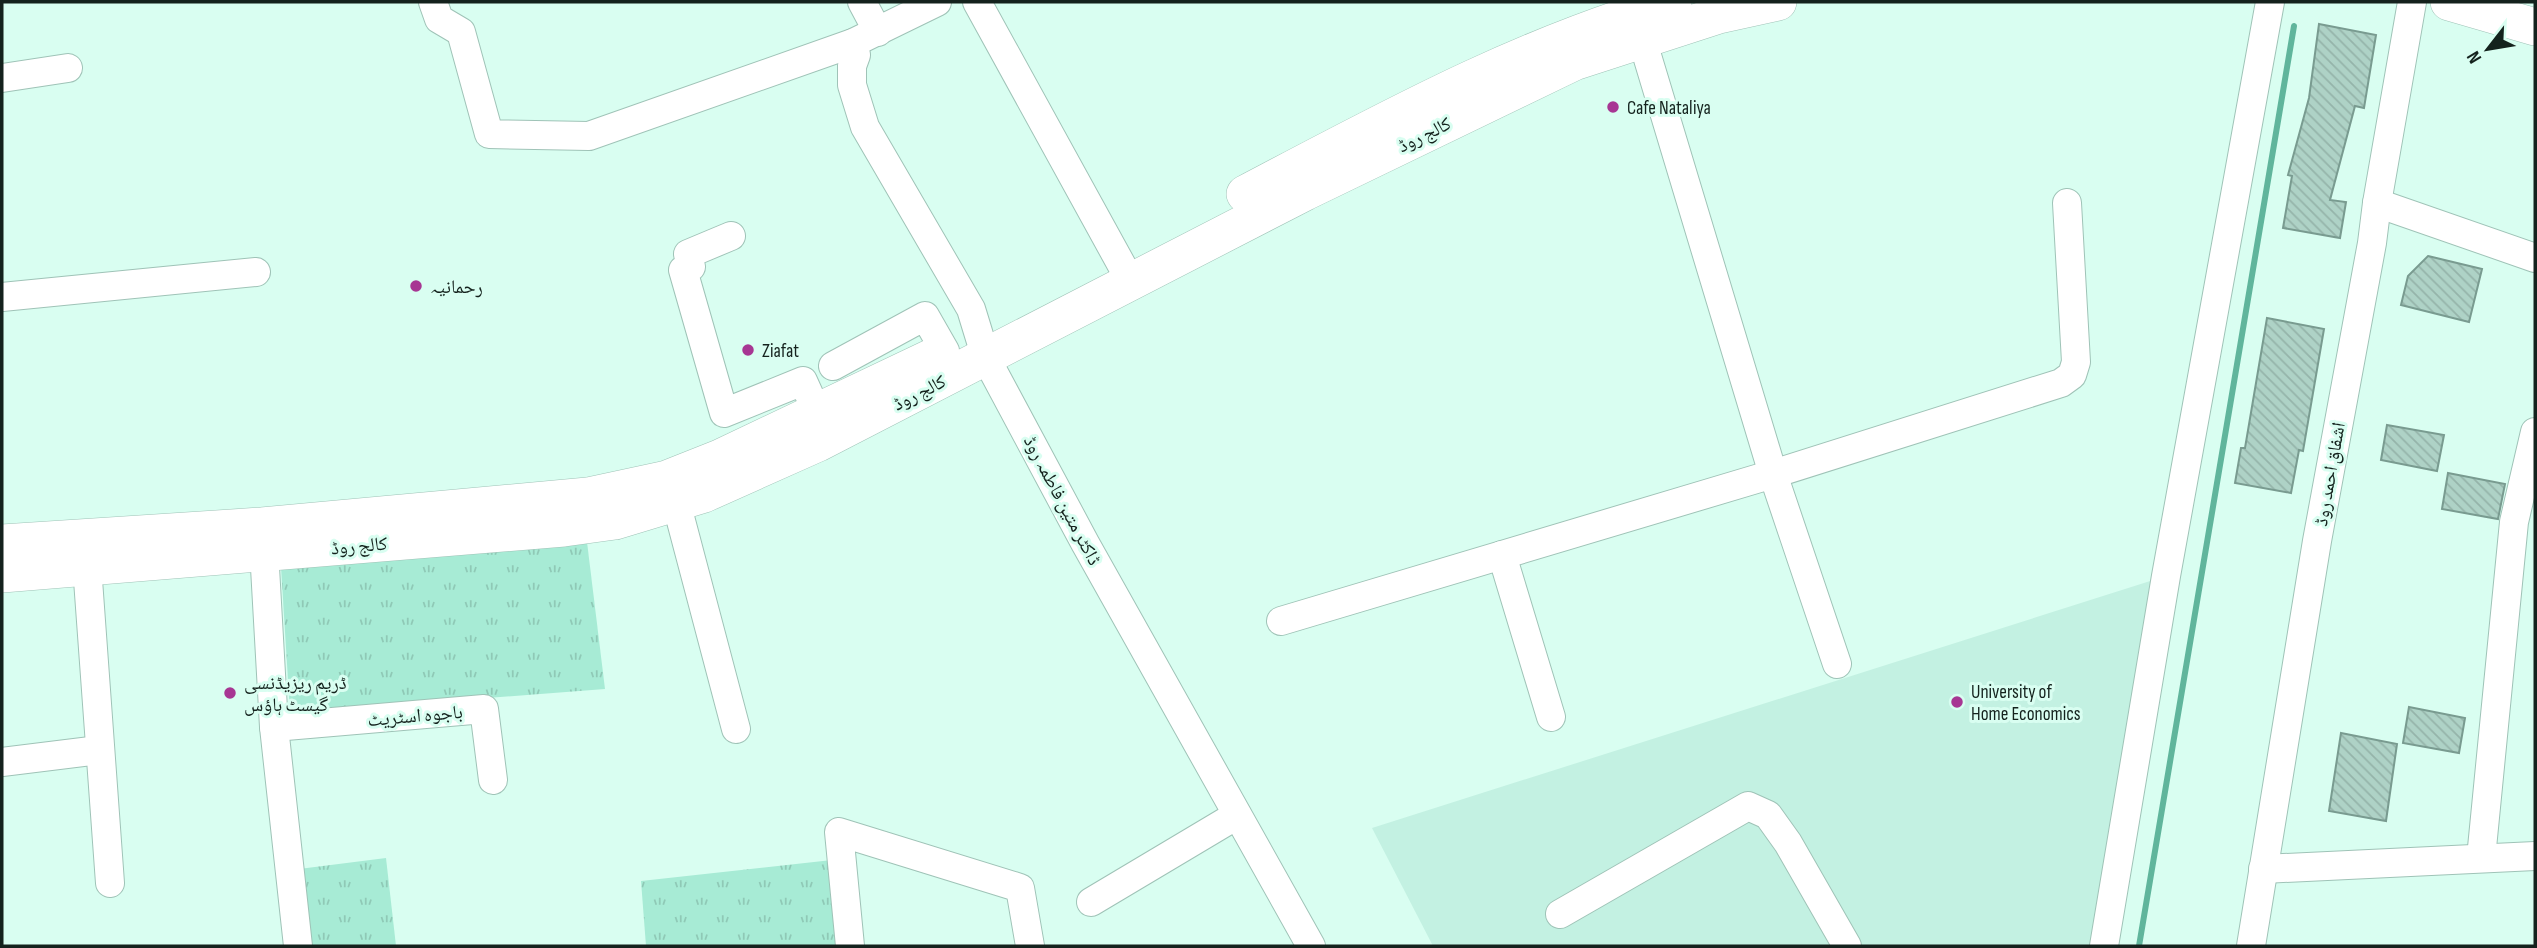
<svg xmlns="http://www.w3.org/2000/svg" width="2537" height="948" viewBox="0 0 2537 948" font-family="'Sofia Sans Condensed','Noto Naskh Arabic',sans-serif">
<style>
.built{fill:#c3f1e2}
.grass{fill:url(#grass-tufts)}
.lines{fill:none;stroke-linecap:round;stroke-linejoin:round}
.stream{stroke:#60b59c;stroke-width:6}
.building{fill:url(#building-back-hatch);stroke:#799b90;stroke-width:2}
.minor-casing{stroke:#9fc3b7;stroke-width:30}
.major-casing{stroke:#9fc3b7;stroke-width:38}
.minor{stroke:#fff;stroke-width:28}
.major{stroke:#fff;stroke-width:37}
.poi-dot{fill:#a73693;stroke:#d9fef1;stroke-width:2.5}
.labels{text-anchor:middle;stroke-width:6;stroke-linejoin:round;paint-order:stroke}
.poi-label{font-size:19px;fill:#14221d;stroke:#d9fef1;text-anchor:start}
.street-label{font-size:19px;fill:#14221d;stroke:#d9fef1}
</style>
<defs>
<pattern id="grass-tufts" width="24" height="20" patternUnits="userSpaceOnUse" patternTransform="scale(1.75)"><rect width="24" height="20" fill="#a7ebd5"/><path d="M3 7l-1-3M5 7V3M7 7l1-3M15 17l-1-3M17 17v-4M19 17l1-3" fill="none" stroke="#8fc9b6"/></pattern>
<pattern id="building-back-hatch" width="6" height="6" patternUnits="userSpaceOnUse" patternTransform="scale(1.75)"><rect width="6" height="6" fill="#aed2c6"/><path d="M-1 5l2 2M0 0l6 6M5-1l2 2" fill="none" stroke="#95b4aa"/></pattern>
</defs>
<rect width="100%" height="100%" fill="#d9fef1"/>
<path class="built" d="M2166,576l-62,370h-671l-61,-118z"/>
<g class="grass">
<path d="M587,542l18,147 -315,24 -9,-146z"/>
<path d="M386,858l10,88h-86l-11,-77z"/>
<path d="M841,859l7,87h-202l-5,-65z"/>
</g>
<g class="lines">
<path class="stream" d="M2139,946l155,-920"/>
</g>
<g class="building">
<path d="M2319,24l57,11 -12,73 -9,-2 -25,94 16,2 -6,36 -57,-10 9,-52 -4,-1 21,-77z"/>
<path d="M2428,256l54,13 -13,53 -68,-17 7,-29z"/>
<path d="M2267,318l57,11 -21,122 -4,-1 -8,43 -56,-10 6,-35h4z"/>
<path d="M2387,425l57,10 -7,36 -56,-11z"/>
<path d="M2448,473l57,11 -7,35 -56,-10z"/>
<path d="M2409,707l56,11 -6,35 -56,-10z"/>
<path d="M2341,733l56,11 -11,77 -57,-10z"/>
</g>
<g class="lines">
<g class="minor-casing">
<g id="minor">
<path d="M433,2l6,17 22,13 28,102 100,2 264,-93 84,-41"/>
<path d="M862,2l16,30"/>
<path d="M977,2l154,280"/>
<path d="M1642,39l131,435 64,190"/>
<path d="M853,43l3,12 -4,11v19l13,42 106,182 15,49 99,185 226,403"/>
<path d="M2,78l66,-10"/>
<path d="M2377,203l158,55"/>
<path d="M731,236l-43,18 3,13 -8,3 41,143 79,-32 14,31"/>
<path d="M2,297l254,-25"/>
<path d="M833,366l92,-50 20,35"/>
<path d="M676,502l60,227"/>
<path d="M263,532l11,195 24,219"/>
<path d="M1502,555l49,162"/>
<path d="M87,566l23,317"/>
<path d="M1281,621l492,-147 288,-91 11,-8 4,-13 -9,-159"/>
<path d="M274,727l210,-18 9,71"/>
<path d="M2,762l97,-12"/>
<path d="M2481,858l33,-336 21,-90"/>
<path d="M2263,869l272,-13"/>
<path d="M1091,902l146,-87"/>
<path d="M1560,914l188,-108 20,9 20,28 59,103"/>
<path d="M850,946l-11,-114 181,56 10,58"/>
<path d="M2104,946l62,-370 104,-574"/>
<path d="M2251,946l66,-405 55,-298 5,-40 35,-201"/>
</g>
</g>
<g class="major-casing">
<g id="major">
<path d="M2449,2l86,25"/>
<path d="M1245,194c139,-73 277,-149 428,-192"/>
<path d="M2,543l260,-17 326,-30 79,-17 53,-21 219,-104"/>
<path d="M2,574l562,-46 51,-7 89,-27 114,-51 487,-251 269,-130 145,-47 59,-13"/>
</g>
</g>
<use href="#minor" class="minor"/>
<use href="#major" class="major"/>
</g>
<g class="poi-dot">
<circle cx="1613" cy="107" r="7"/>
<circle cx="416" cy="286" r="7"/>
<circle cx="748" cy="350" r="7"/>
<circle cx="230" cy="693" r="7"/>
<circle cx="1957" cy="702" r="7"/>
</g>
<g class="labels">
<g class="poi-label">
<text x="1627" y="114">Cafe Nataliya</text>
<text x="430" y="293">رحمانیہ</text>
<text x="762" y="357">Ziafat</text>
<text x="244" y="689">ڈریم ریزیڈنسی<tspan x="244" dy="22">گیسٹ ہاؤس</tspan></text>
<text x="1971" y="698">University of<tspan x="1971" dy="22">Home Economics</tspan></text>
</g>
<g class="street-label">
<text transform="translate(1424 134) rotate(-26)" y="7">کالج روڈ</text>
<text transform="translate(919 392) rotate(-27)" y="7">کالج روڈ</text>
<text transform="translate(2329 474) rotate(-80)" y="7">اشفاق احمد روڈ</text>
<text transform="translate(1063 500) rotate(62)" y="7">ڈاکٹر متین فاطمہ روڈ</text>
<text transform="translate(359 545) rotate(-5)" y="7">کالج روڈ</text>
<text transform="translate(415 715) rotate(-5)" y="7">باجوہ اسٹریٹ</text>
</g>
</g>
<rect width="2537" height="948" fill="none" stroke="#14221d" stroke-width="7"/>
<g transform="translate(2488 49) rotate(239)" stroke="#d9fef1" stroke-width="5" paint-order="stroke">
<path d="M0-5L12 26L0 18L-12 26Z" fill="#14221d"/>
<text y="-10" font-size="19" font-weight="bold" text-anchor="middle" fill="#14221d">N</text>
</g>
</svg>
